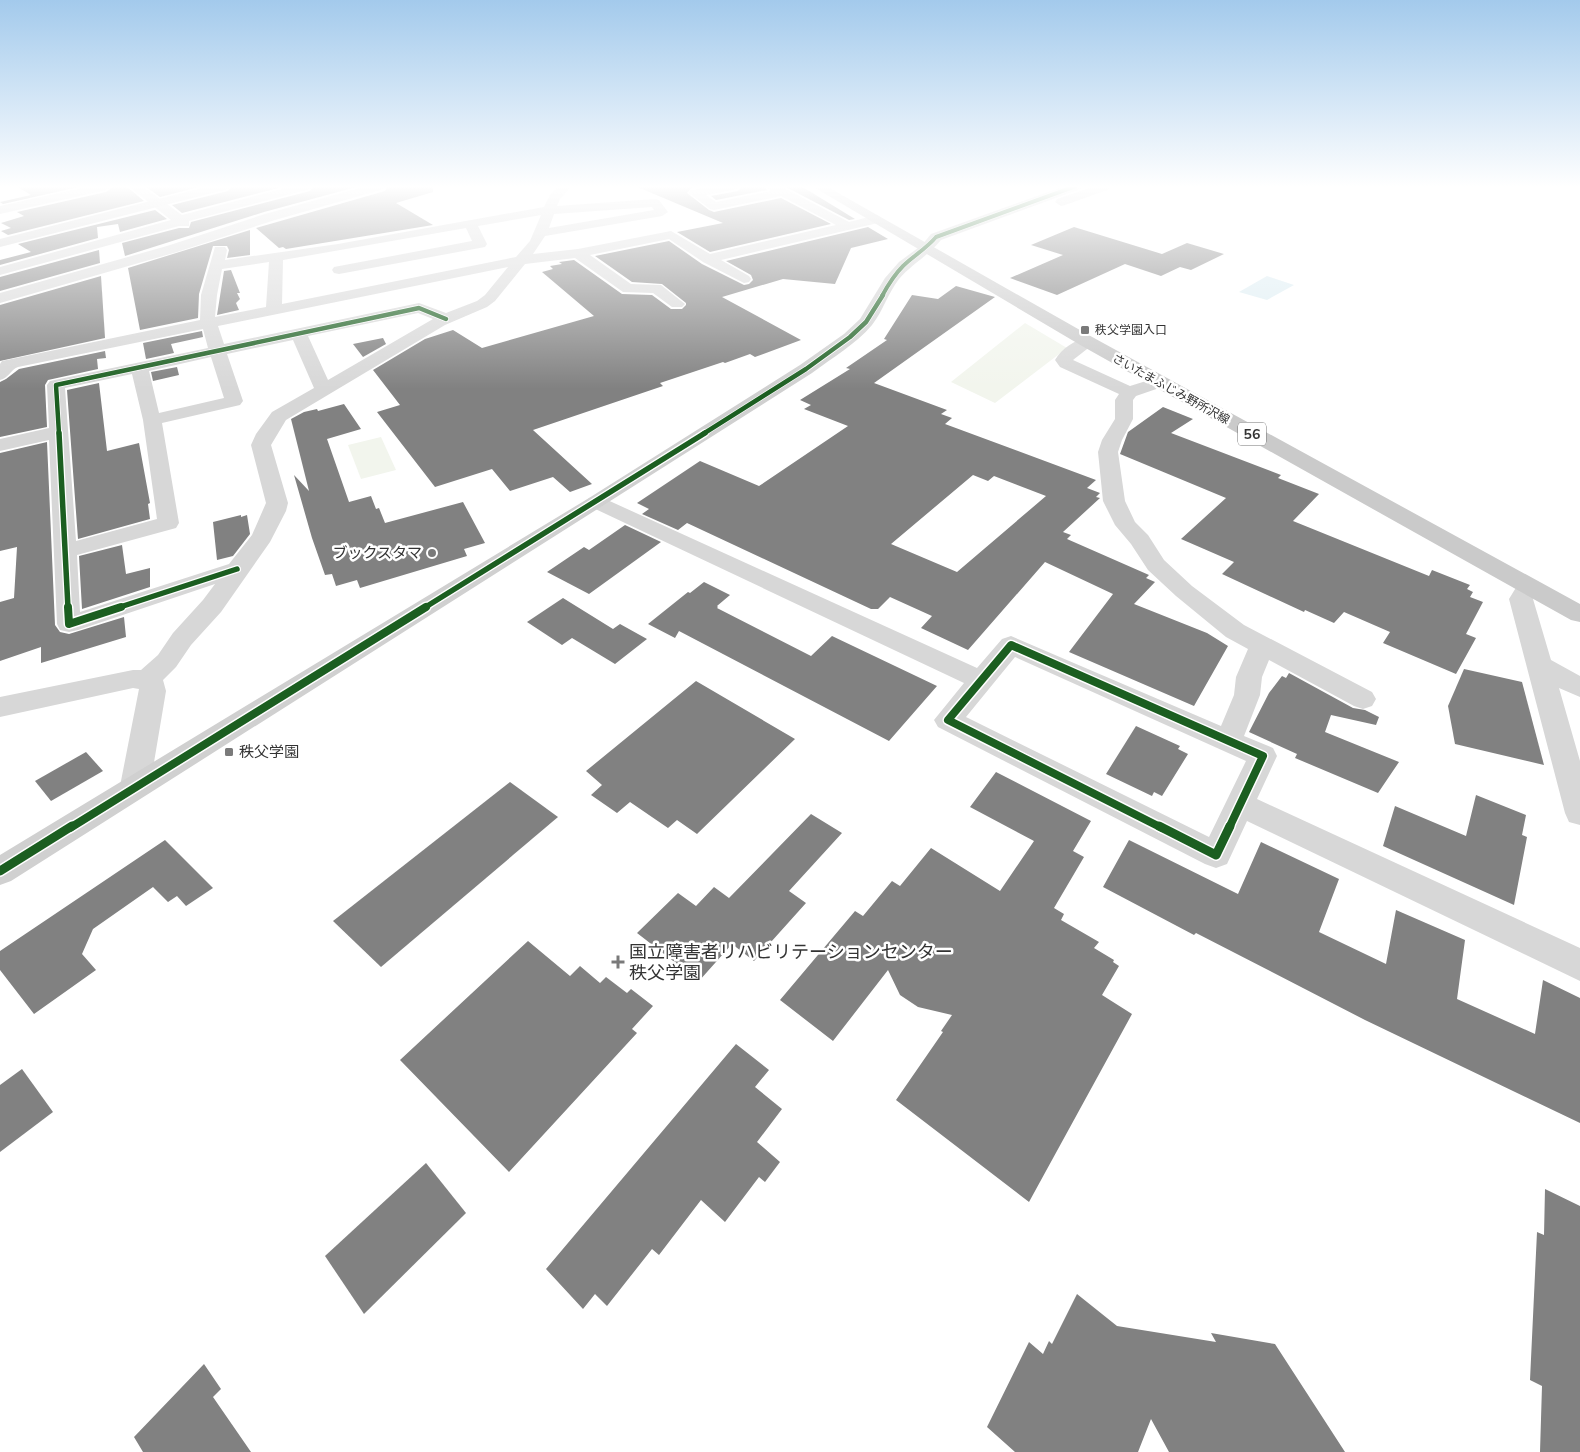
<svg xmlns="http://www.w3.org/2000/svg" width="1580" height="1452" viewBox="0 0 1580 1452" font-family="'Nunito Sans','Noto Sans JP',sans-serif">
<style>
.green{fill:#f2f5ed}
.water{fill:#dbecf2}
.building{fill:#818181;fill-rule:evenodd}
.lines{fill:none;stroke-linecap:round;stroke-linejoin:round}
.street{fill:#d7d7d7;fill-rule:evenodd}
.secondary{fill:#d0d0d0;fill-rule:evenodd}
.primary{fill:#cacaca;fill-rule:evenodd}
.cycleway-far4-casing{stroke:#fff;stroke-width:5}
.cycleway-far3-casing{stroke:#fff;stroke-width:6}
.cycleway-far2-casing{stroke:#fff;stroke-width:8}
.cycleway-far1-casing{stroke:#fff;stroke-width:11}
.cycleway-casing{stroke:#fff;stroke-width:12}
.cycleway-far4{stroke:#1b5e20;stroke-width:4}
.cycleway-far3{stroke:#1b5e20;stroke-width:4.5}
.cycleway-far2{stroke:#1b5e20;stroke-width:5.5}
.cycleway-far1{stroke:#1b5e20;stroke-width:8}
.cycleway{stroke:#1b5e20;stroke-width:9}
.poi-dot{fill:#7a7a7a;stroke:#fff;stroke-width:2}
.labels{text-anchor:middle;stroke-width:5;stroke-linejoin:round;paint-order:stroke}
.far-poi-label{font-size:12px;fill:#333;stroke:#fff;text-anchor:start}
.far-street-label{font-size:12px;fill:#333;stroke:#fff}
.shield{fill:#fff;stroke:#707070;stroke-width:1}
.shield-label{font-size:14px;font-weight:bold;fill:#333}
.poi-label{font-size:15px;fill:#333;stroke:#fff;text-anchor:end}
.near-poi-label{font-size:18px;fill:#333;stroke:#fff;text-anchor:start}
</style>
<rect width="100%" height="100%" fill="#fff"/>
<g class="green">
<path d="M1025,323l42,25 -72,55 -44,-21z"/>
<path d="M381,437l15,33 -35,9 -13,-34z"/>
</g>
<path class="water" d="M1267,276l27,9 -27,15 -28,-8z"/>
<g class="building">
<path d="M16,186h67l-80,18 -3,-2 31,-7z"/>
<path d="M114,186h12l18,15 -136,34 -7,-4 10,-3 -10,-5 23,-7 -7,-4 89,-20z"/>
<path d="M145,186h58l-43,11z"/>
<path d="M232,186h54l-104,27 -10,-8 56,-14z"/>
<path d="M314,186h46l-96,26 -139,44 -3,-13 57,-15h10l2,-6 119,-31z"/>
<path d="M388,186h45v6l-37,11 37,22 -147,24 -3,-2 -4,1 -23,-20 129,-37z"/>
<path d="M635,186h69l-13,2 -4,5 22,17 5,2 67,-14 50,26 -121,28 -33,-20 46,-9z"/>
<path d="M742,186h21l4,4 -51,10 -5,-4 27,-5z"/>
<path d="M784,186h17l54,33 -6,1z"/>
<path d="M155,210l12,9 -47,13 -2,-8 -21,3 1,11 -98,27v-5l31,-8 -13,-8z"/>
<path d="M868,227l20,12 -37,9 -16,36 -52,-5 -61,18 79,43 -46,17 -5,-3 -25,9 -2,-1 -63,21 3,3 -130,44 59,54 -22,8 -17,-15 -43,14 -18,-22 -57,18 -58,-75 23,-7 -27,-35 52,-31 28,-9 29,18 112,-32 -52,-44 11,-3 -3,-3 12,-2 -3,-2 15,-2 48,34 30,1 19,14h11l4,-4v-2l-24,-19 -30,-2 -37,-26 74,-15 33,23 42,21 5,-1 4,-4 -2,-5 -25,-14z"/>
<path d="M1074,227l88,27 25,-11 37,11 -33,16 -11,-3 -19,9 -36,-12 -68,31 -47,-17 53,-23 -32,-10z"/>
<path d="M250,230v25l-23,3 2,-8 -2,-4h-14l-14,48 -1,24 -58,12 -12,-62z"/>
<path d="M99,250l1,13 -100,28v-14z"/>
<path d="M231,270l9,23h-3l3,6 -4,4 3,7 -22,5 7,-44z"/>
<path d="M101,276l4,62 -105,23v-56z"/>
<path d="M956,286l39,11 -121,86 73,27 -6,4 11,4 -7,6 151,56 -9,8 13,5 -4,4 4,1 -37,34 8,3 -4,4 82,36 -3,3 9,4 -21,22 73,29 21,13 -34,60 -125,-54 44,-58 -68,-32 -77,88 -47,-22 11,-12 -42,-19 -12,12h-7l-184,-86 -9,7 -36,-16 7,-5 -12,-6 63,-42 59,25 89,-60 -44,-17 7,-4 -11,-5 50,-31 -4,-1 41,-28 -3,-1 28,-44 26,4zM973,475l15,6 6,-5 52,20 -89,76 -66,-28z"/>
<path d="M202,331l1,6 -32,7 3,9 -28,6 -3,-16z"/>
<path d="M383,338l3,6 -23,13 -10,-13z"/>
<path d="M105,351l1,7 -9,1 1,10 -50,11 -3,5 2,42 -47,10v-55l6,-3 13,-10z"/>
<path d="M177,367l2,8 -26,6 -2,-9z"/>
<path d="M99,383l8,68 32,-8 11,60 -2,1 2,15 -72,20 -11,-149z"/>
<path d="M344,404l17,25 -34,10 22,63 22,-6 5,13 3,-1 6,15 78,-21 22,41 -21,6 3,7 -107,32 -3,-8 -21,6 -4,-12 -7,1 -13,-37 -18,-63 15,16 -18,-72 13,-7 13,-3 1,2z"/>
<path d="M1163,407l30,12 -22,14 110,42 -3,3 41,16 -26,27 136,55 3,-6 38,15 -3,4 6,3 -3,5 13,5 -17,32 10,4 -20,36 -73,-31 7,-11 -46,-20 -10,11 -29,-13 -1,2 -82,-38 12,-12 -53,-23 45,-41 -106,-44 8,-22z"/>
<path d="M47,442l8,183 5,7 9,2 55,-17 2,20 -85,26v-16l-41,14v-59l14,-4 3,-51 -17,4v-98z"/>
<path d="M241,515v2l6,-2 3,19 -17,22 -16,4 -4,-38z"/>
<path d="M625,525l36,17 -72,52 -42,-22 37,-25 5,3z"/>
<path d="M122,545l4,29 24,-6v19l-68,22 -3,-53z"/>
<path d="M704,582l26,13 -13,11 1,1 -1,1 94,48 21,-20 105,50 -48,55 -210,-110 -4,7 -27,-14 40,-32 2,1z"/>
<path d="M563,598l50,31 7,-5 27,15 -32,25 -43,-26 -10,7 -35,-23z"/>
<path d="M1464,669l58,13 22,83 -89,-21 -7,-38z"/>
<path d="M1289,673l64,35 12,2 14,7 -3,8 -45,-10 -6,17 74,30 -21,31 -83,-35 2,-4 -48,-22 20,-39 13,-17 4,2z"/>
<path d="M696,681l99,58 -98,95 -20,-14 -9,8 -38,-26 -13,11 -26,-18 11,-10 -16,-14z"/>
<path d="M1136,726l44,20 -2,3 10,5 -26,42 -8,-4 -2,4 -46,-22z"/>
<path d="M86,752l17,19 -52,30 -16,-20z"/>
<path d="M996,772l95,49 -18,30 11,6 -30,51 10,6 -3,6 38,22 -5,6 20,12 -1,2 6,4 -17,29 30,19 -103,188 -133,-102 47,-68 -2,-1 11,-16 -34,-8 -18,-12 -12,-25 -55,71 -53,-41 75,-89 8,5 29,-35 8,5 31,-38 69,43 34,-50 -64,-34z"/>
<path d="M510,782l48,35 -177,150 -48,-46z"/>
<path d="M1476,795l50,20 -4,20 5,2 -13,68 -131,-59 12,-40 71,30z"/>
<path d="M811,814l31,19 -53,58 17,12 -52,58 -22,-17 -33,37 -62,-48 41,-40 18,13 18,-19 15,11z"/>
<path d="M165,840l48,48 -27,18 -9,-10 -9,6 -15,-15 -60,42 -11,25 14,16 -62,44 -34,-44v-19z"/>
<path d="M1129,840l109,54 23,-52 78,37 -20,53 67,32 10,-54 69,30 -8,59 78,35 8,-54 37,18v125l-215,-103 -169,-87 -2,2 -91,-48z"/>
<path d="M528,941l42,35 10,-10 20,17 6,-6 21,16 4,-4 22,17 -21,23 5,4 -128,139 -109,-112z"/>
<path d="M736,1044l33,26 -14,17 27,22 -25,33 23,20 -15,20 -6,-5 -34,45 -24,-22 -42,55 -7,-6 -45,57 -12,-12 -12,15 -37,-40z"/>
<path d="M22,1069l31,43 -53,40v-67z"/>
<path d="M426,1163l40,50 -102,101 -39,-58z"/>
<path d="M1545,1189l35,17v246h-40l2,-66 -12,-6 7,-148 7,3z"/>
<path d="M1077,1294l40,32 99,16 -5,-9 64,11 70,108h-176l-18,-33 -13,33h-123l-28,-25 42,-85 14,12 6,-13 3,3z"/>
<path d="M204,1364l17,25 -8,8 38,55h-108l-9,-15z"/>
</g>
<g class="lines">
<g class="street">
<path d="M91,186h21l-6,4 -106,24v-8z"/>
<path d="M128,186h14l40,29 111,-29h19l-2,3 -121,32v5h-10l-179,49v-8l171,-47z"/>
<path d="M367,186h19l-2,3 -109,31 -98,32 -177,51v-10l167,-47 98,-32z"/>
<path d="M559,186h13l-12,13 -3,7 98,-7 4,1 9,12 -6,4 -117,20 -12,18 45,-5 93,-18 39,23 126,-29 -55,-29 -67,14 -4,-1 -21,-16 2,-3 23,-4h26l-2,3 -32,6 10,7 55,-11 -6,-5h15l69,36 28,-7 6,4 -1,3 -161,38 28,16 2,3 -2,3 -5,1 -41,-21 -34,-23 -79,16 41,29 30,1 24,19 -3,3h-10l-19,-14 -30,-1 -48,-34 -50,6 -30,37 -8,6 -42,18 -159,95 -15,25 17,58 -2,8 -16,31 -49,70 -30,33 -15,22 -13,13 3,11 -16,95 -5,8 -10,4 -10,-4 -5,-8 19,-97 -6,-1 -133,29v-20l133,-27h8l17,-15 15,-22 30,-33 12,-16 -137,46 -9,2 -9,-2 -3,-6 -8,-184 -49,11v-12l49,-11 -2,-43 3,-4 158,-33 -5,-19 -185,38c-8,3 -9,11 -18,13v-16l2,-3 198,-41 1,-25 14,-48h10l2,3 -2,10 113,-16 206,-37 6,-12zM652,207l2,3 -105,18 5,-14zM541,215l-11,26 -14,16 -234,47 1,-44 183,-32 6,13 -138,26 -2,3 2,3 5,1 146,-27 2,-3 -9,-18zM269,262l-3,45 -51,10 2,-22 5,-26zM508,267l-23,28 -8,6 -31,12 -27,-10 -195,41 -6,-18zM418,313l15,6 -105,61 -20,-44zM293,340l21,48 -42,24 -16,22 -5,11 15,58 -14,32 -23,29 -149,48 -3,-57 99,-27 3,-5 -17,-100 78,-18 3,-4 -16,-47zM211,357l13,41 -65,15 -10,-42zM132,374l11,46 14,99 -81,22 -11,-153z"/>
<path d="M1088,337l6,1 2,4 -23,18 57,26 29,-9 6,1 3,4 -3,4 -29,10 -3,4v19l-11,21 -4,12 7,49 10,21 13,13 16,25 28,26 52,39 128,67 4,7 -4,7 -9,3 -9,-3 -85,-46 -7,17 -2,18 -16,41 29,12 4,8 -20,43 323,149v33l-333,-160 -20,43 -11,4 -11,-4 -267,-137 -4,-7 30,-37 -375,-177 -4,-4 4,-4 7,-2 7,2 374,170 25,-29 9,-3 210,90 13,-31 2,-18 12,-28 -22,-12 -50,-41 -28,-26 -17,-26 -16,-19 -12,-24 -5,-49 4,-12 13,-21v-19l4,-6 -59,-27 -5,-7c7,-12 20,-20 33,-23zM1015,657l231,104 -37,76 -243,-120z"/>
<path d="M1528,579l8,2 4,5 -7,13 18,61 29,16v21l-21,-9 21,73v64l-11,-3 -4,-9 -56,-214 11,-18z"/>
</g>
<g class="secondary">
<path d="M210,186h20l-2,3 -228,58v-8z"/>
<path d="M1065,186h17l-2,3 -139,51c-12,15 -29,24 -42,39 -11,14 -16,32 -27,46 -16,19 -40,33 -60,48l-801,508 -11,4v-30l589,-357 211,-133 44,-31 16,-15 25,-41 14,-16 23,-17 9,-11z"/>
<path d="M1095,186h17l-2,3 -45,16 -4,1 -6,-4 2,-3z"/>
</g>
<path class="primary" d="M812,186h14l268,152 486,266v18l-9,-2 -489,-274z"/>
<g class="cycleway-far4-casing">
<path id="cycleway-far4" d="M882,296c6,-11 12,-21 21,-30 10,-10 23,-17 33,-29l140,-51"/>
</g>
<g class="cycleway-far3-casing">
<g id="cycleway-far3">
<path d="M59,434l-3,-49 363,-77 27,11"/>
<path d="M703,434l103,-65 44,-32 16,-15 17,-27"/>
</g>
</g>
<g class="cycleway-far2-casing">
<g id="cycleway-far2">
<path d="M59,433l9,175"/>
<path d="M117,608l120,-39"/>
<path d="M424,608l281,-175"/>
</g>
</g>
<g class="cycleway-far1-casing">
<g id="cycleway-far1">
<path d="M68,607l1,17 52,-17"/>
<path d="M70,828l356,-221"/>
<path d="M1162,828l-214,-108 63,-75 252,111 -34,72"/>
</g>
</g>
<g class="cycleway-casing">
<g id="cycleway">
<path d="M1159,826l57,29 14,-29"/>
<path d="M0,871l72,-45"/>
</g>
</g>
<use href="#cycleway-far4" class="cycleway-far4"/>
<use href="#cycleway-far3" class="cycleway-far3"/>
<use href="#cycleway-far2" class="cycleway-far2"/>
<use href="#cycleway-far1" class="cycleway-far1"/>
<use href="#cycleway" class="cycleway"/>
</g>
<linearGradient id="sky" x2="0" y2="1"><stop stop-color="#a3caec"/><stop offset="0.48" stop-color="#fff"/><stop offset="1" stop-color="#fff" stop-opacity="0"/></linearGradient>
<rect width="1580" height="389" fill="url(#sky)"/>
<g class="poi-dot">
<rect x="1080" y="325" width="10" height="10" rx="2.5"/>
<circle cx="432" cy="553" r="5"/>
<rect x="224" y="747" width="10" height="10" rx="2.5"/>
<path d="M615.5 954.5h5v5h5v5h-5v5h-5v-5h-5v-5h5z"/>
</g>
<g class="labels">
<g class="far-poi-label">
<text x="1095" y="334">秩父学園入口</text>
</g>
<g class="far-street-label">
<text transform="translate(1171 389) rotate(29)" y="4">さいたまふじみ野所沢線</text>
</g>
<rect class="shield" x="1238" y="422.5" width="28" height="23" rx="4"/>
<g class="shield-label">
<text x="1252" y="439">56</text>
</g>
<g class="poi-label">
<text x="422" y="558">ブックスタマ</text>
<text x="239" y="757" text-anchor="start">秩父学園</text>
</g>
<g class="near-poi-label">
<text x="629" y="958">国立障害者リハビリテーションセンター<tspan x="629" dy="21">秩父学園</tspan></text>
</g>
</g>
</svg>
